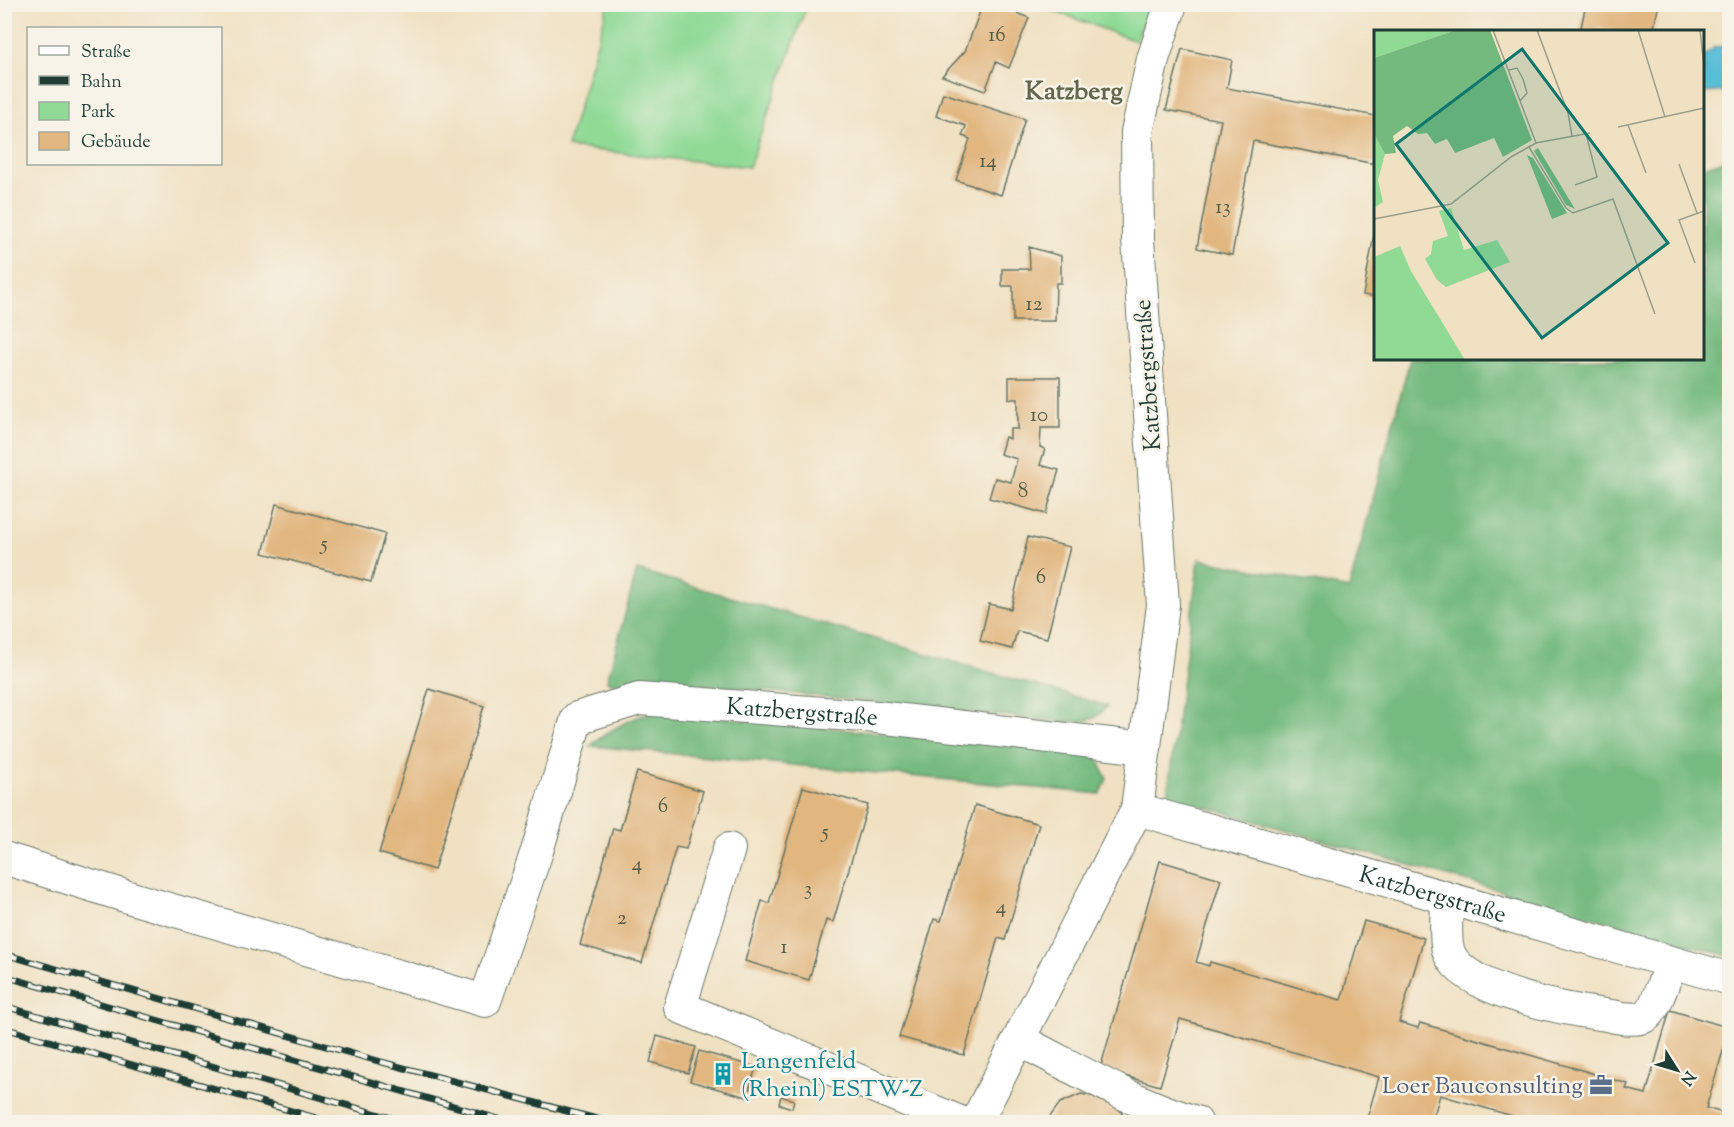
<svg xmlns="http://www.w3.org/2000/svg" width="1734" height="1127" viewBox="0 0 1734 1127" font-family="'Sorts Mill Goudy',serif">
<style>
.green{fill:#90da96;stroke:#588c65;stroke-width:1.5}
.forest{fill:#74ba7f;stroke:#4a7c5a;stroke-width:1.5}
.water{fill:#58bdd6;stroke:#3c7d85;stroke-width:1.5}
.building{fill:#e1b67f}
.lines{fill:none;stroke-linecap:round;stroke-linejoin:round}
.minor-casing{stroke:#687666;stroke-width:34}
.minor{stroke:#fff;stroke-width:32}
.rail-casing{stroke:#1f3d34;stroke-width:7}
.rail{stroke:#f7f3e8;stroke-width:4.5;stroke-dasharray:14;stroke-linecap:butt}
.labels{text-anchor:middle;stroke-width:5;stroke-linejoin:round;paint-order:stroke}
.number-label{font-size:21px;fill:#505b47}
.street-label{font-size:24px;fill:#1f3d34;stroke:#f7f3e8}
.culture-label{font-size:24px;fill:#0d838f;stroke:#f7f3e8;text-anchor:start}
.service-label{font-size:24px;fill:#4e5e75;stroke:#f7f3e8;text-anchor:end}
.neighbourhood-label{font-size:26px;font-weight:bold;fill:#63674e;stroke:#f7f3e8}
.inset-road{fill:none;stroke:#9c9f8a;stroke-width:1.5}
.view{fill:#0f766e;fill-opacity:0.15;stroke:#0f766e;stroke-width:3}
.inset-edge{fill:none;stroke:#1f3d34;stroke-width:3}
</style>
<rect width="100%" height="100%" fill="#f7f3e8"/>
<filter id="ink" filterUnits="userSpaceOnUse"><feTurbulence type="fractalNoise" baseFrequency=".0167" numOctaves="2"/><feDisplacementMap in="SourceGraphic" scale="12" xChannelSelector="R" yChannelSelector="G"/><feConvolveMatrix kernelMatrix="1 2 1 2 8 2 1 2 1" color-interpolation-filters="sRGB"/></filter>
<filter id="wash" filterUnits="userSpaceOnUse"><feTurbulence type="fractalNoise" baseFrequency=".008" numOctaves="4" result="noise"/><feDisplacementMap in="SourceGraphic" scale="24" xChannelSelector="R" yChannelSelector="G"/><feGaussianBlur stdDeviation="1.35" result="paint"/><feColorMatrix in="noise" values="0 0 0 0 0 0 0 0 0 0 0 0 0 0 0 0 0 1.4 0 .05"/><feComposite in="paint" operator="in"/></filter>
<g filter="url(#wash)">
<rect width="100%" height="100%" fill="#f0e1c3"/>
<g class="green">
<path d="M608,5h199l-58,162 -182,-20z"/>
<path d="M1038,5h112l-14,36z"/>
</g>
<g class="forest">
<path d="M1729,159v797l-562,-160 32,-237 150,30 61,-230 292,-1 1,-191z"/>
<path d="M637,570l470,136c-12,16 -23,16 -42,16l-396,-41c-16,1 -48,9 -62,0z"/>
<path d="M656,711l433,43 9,5 9,20 -7,15 -510,-48c21,-17 40,-28 66,-35z"/>
</g>
<path class="water" d="M1729,46v45l-26,2v-36l12,-10z"/>
<g id="blocks">
<g class="building">
<path d="M983,4h12l34,14 -20,50 -13,-6 -11,29 -43,-15 23,-25z"/>
<path d="M1586,4h73l-6,28h-34l-20,-4 -1,4h-18z"/>
<path d="M1182,49l50,11 -5,28 149,28v48l-123,-23 -21,114 -35,-7 24,-128 -55,-10z"/>
<path d="M943,93l82,26 -24,76 -45,-15 14,-41 -8,-3 4,-10 -30,-10z"/>
<path d="M1374,235h2v62l-13,-2z"/>
<path d="M1029,247l32,9v27h-5l-1,38h-42v-35h-11v-17h28z"/>
<path d="M1009,377h51v51h-19l-1,19 5,2 -5,16 19,5 -13,44 -57,-16 6,-20 16,4 6,-23 -17,-5 5,-17 5,2v-10h8v-30h-9z"/>
<path d="M276,504l109,30 -14,48 -108,-29z"/>
<path d="M1028,537l42,10 -23,91 -30,-7 -5,18 -32,-8 9,-37 22,5z"/>
<path d="M429,689l55,17 -50,164 -55,-17z"/>
<path d="M637,772l66,19 -17,58 -10,-2 -34,116 -62,-18 33,-117 7,2z"/>
<path d="M803,787l65,18 -35,117 -7,-2 -17,60 -64,-19 17,-60 7,2z"/>
<path d="M975,805l64,19 -34,116 -7,-2 -34,117 -65,-18 35,-118 7,2z"/>
<path d="M1160,861l61,18 -25,83 13,4 1,-4 131,38 23,-79 60,17 -25,84 19,6 2,-5 158,46 50,15 -2,5 20,5 24,-84 60,18 -24,80 24,7v7h-197l-93,-27 -8,27h-66l13,-45 -199,-58 -20,67 -60,-17z"/>
<path d="M657,1036l39,11 -8,26 -38,-11z"/>
<path d="M699,1051l57,16 -9,30 -57,-16z"/>
<path d="M1081,1094l26,5 13,11 6,12h-80l14,-19z"/>
<path d="M781,1096l13,4 -2,8 -13,-4z"/>
</g>
</g>
</g>
<g filter="url(#ink)">
<use href="#blocks" fill-opacity="0" stroke="#687666" stroke-width="1.5"/>
<g class="lines">
<g class="minor-casing">
<g id="minor">
<path id="s1" d="M1137,809l593,170"/>
<path d="M729,849l-49,158 280,115"/>
<path id="s2" d="M4,858l134,42 347,101 52,-150 40,-133 62,-19 238,18 268,31"/>
<path d="M1447,898c0,14 -3,43 2,55 16,39 119,57 157,62 11,2 29,7 40,1 10,-6 20,-42 25,-53"/>
<path d="M1019,1040c58,29 115,64 177,82"/>
<path d="M976,1122l161,-313 26,-204 -25,-366 -1,-107 16,-73 18,-55"/>
</g>
</g>
<use href="#minor" class="minor"/>
<g class="rail-casing">
<g id="rail">
<path d="M4,588h2"/>
<path d="M4,954l374,107 230,61"/>
<path d="M4,976l505,146"/>
<path d="M4,1006l401,116"/>
<path d="M4,1028l326,94"/>
</g>
</g>
<use href="#rail" class="rail"/>
</g>
</g>
<defs>
<g id="building-bare" transform="scale(1.8)"><path d="M-4-6H4V6H1V3H-1V6H-4ZM-2.5-4.3h1.7v1.8h-1.7ZM.8-4.3h1.7v1.8H.8ZM-2.5-1h1.7V.8h-1.7ZM.8-1h1.7V.8H.8Z" fill="#0f9aa8" stroke="#f7f3e8" stroke-width="2.5" paint-order="stroke"/></g>
<g id="office-bare" transform="scale(1.8)"><path d="M-6-3h4V-5.5h4V-3h4V5H-6ZM-1-4.5V-3h2v-1.5ZM-6 0V1H6V0Z" fill="#5c6f8a" stroke="#f7f3e8" stroke-width="2.5" paint-order="stroke"/></g>
</defs>
<g fill-rule="evenodd">
<use href="#building-bare" x="723" y="1074"/>
<use href="#office-bare" x="1601" y="1085"/>
</g>
<g class="labels">
<g class="number-label">
<text x="997" y="41">16</text>
<text x="988" y="167">14</text>
<text x="1223" y="213">13</text>
<text x="1034" y="310">12</text>
<text x="1039" y="421">10</text>
<text x="1023" y="497">8</text>
<text x="324" y="550">5</text>
<text x="1041" y="583">6</text>
<text x="663" y="812">6</text>
<text x="825" y="838">5</text>
<text x="637" y="870">4</text>
<text x="808" y="895">3</text>
<text x="1001" y="913">4</text>
<text x="622" y="924">2</text>
<text x="784" y="953">1</text>
</g>
<g class="street-label">
<text transform="translate(1147 375) rotate(-94)" y="8">Katzbergstraße</text>
<text dy="8" stroke="none"><textPath href="#s2" startOffset="1028">Katzbergstraße</textPath></text>
<text dy="8" stroke="none"><textPath href="#s1" startOffset="308">Katzbergstraße</textPath></text>
</g>
<g class="culture-label">
<text x="741" y="1068">Langenfeld<tspan x="741" dy="28">(Rheinl) ESTW-Z</tspan></text>
</g>
<g class="service-label">
<text x="1583" y="1093">Loer Bauconsulting</text>
</g>
<g class="neighbourhood-label">
<text x="1074" y="99">Katzberg</text>
</g>
</g>
<g transform="translate(1374 30)">
<rect width="330" height="330" fill="#f0e1c3"/>
<path d="M0,0h82l-82,28zM0,104l11,20 -7,26 5,22 -9,6zM77,178l13,42 33,-10 13,22 -64,25 -9,-7 -12,-21 6,-5 2,-13 15,-5 -9,-25zM26,216l11,25 54,89h-91v-103z" fill="#90da96"/>
<path d="M82,0h34l42,110 -29,17 -9,-19 -39,15 -8,-14 -12,5 -8,-11 -9,1 -11,-8 -14,10 3,17 -11,1 -11,-20v-76zM164,118l37,61 -9,-4 -32,-54zM153,125l6,3 34,55 -15,6z" fill="#74ba7f"/>
<path class="inset-road" d="M119,0l43,113M163,0l31,83 4,23M264,0l27,87M326,0l4,37M135,40l8,-2 6,11 4,14 -7,8M254,95l18,48M244,97l86,-19M155,117l37,61 7,5 40,-14 42,115M305,134l18,49M201,155l22,-8 -11,-43M0,189l77,-15 60,-47 25,-14 54,-10M321,233l-16,-43 25,-9"/>
<path class="view" d="M148,19l146,194 -126,95 -146,-194z"/>
<rect width="330" height="330" class="inset-edge"/>
</g>
<rect width="1734" height="1127" fill="none" stroke="#f7f3e8" stroke-width="24"/>
<rect x="27" y="27" width="195" height="138" fill="#f7f3e8" stroke="#a1aaa0" stroke-width="1.5"/>
<rect x="39" y="46" width="30" height="9" fill="#ffffff" stroke="#a1aaa0" stroke-width="1.5"/>
<text x="81" y="57" font-size="18" fill="#1f3d34">Straße</text>
<rect x="39" y="76" width="30" height="9" fill="#1f3d34" stroke="#a1aaa0" stroke-width="1.5"/>
<text x="81" y="87" font-size="18" fill="#1f3d34">Bahn</text>
<rect x="39" y="102" width="30" height="18" fill="#90da96" stroke="#a1aaa0" stroke-width="1.5"/>
<text x="81" y="117" font-size="18" fill="#1f3d34">Park</text>
<rect x="39" y="132" width="30" height="18" fill="#e1b67f" stroke="#a1aaa0" stroke-width="1.5"/>
<text x="81" y="147" font-size="18" fill="#1f3d34">Gebäude</text>
<g transform="translate(1677 1070) rotate(127)" stroke="#f7f3e8" stroke-width="4.5" paint-order="stroke">
<path d="M0-4.5L10 22L0 15L-10 22Z" fill="#1f3d34"/>
<text y="-9" font-size="16" font-weight="bold" text-anchor="middle" fill="#1f3d34">N</text>
</g>
</svg>
